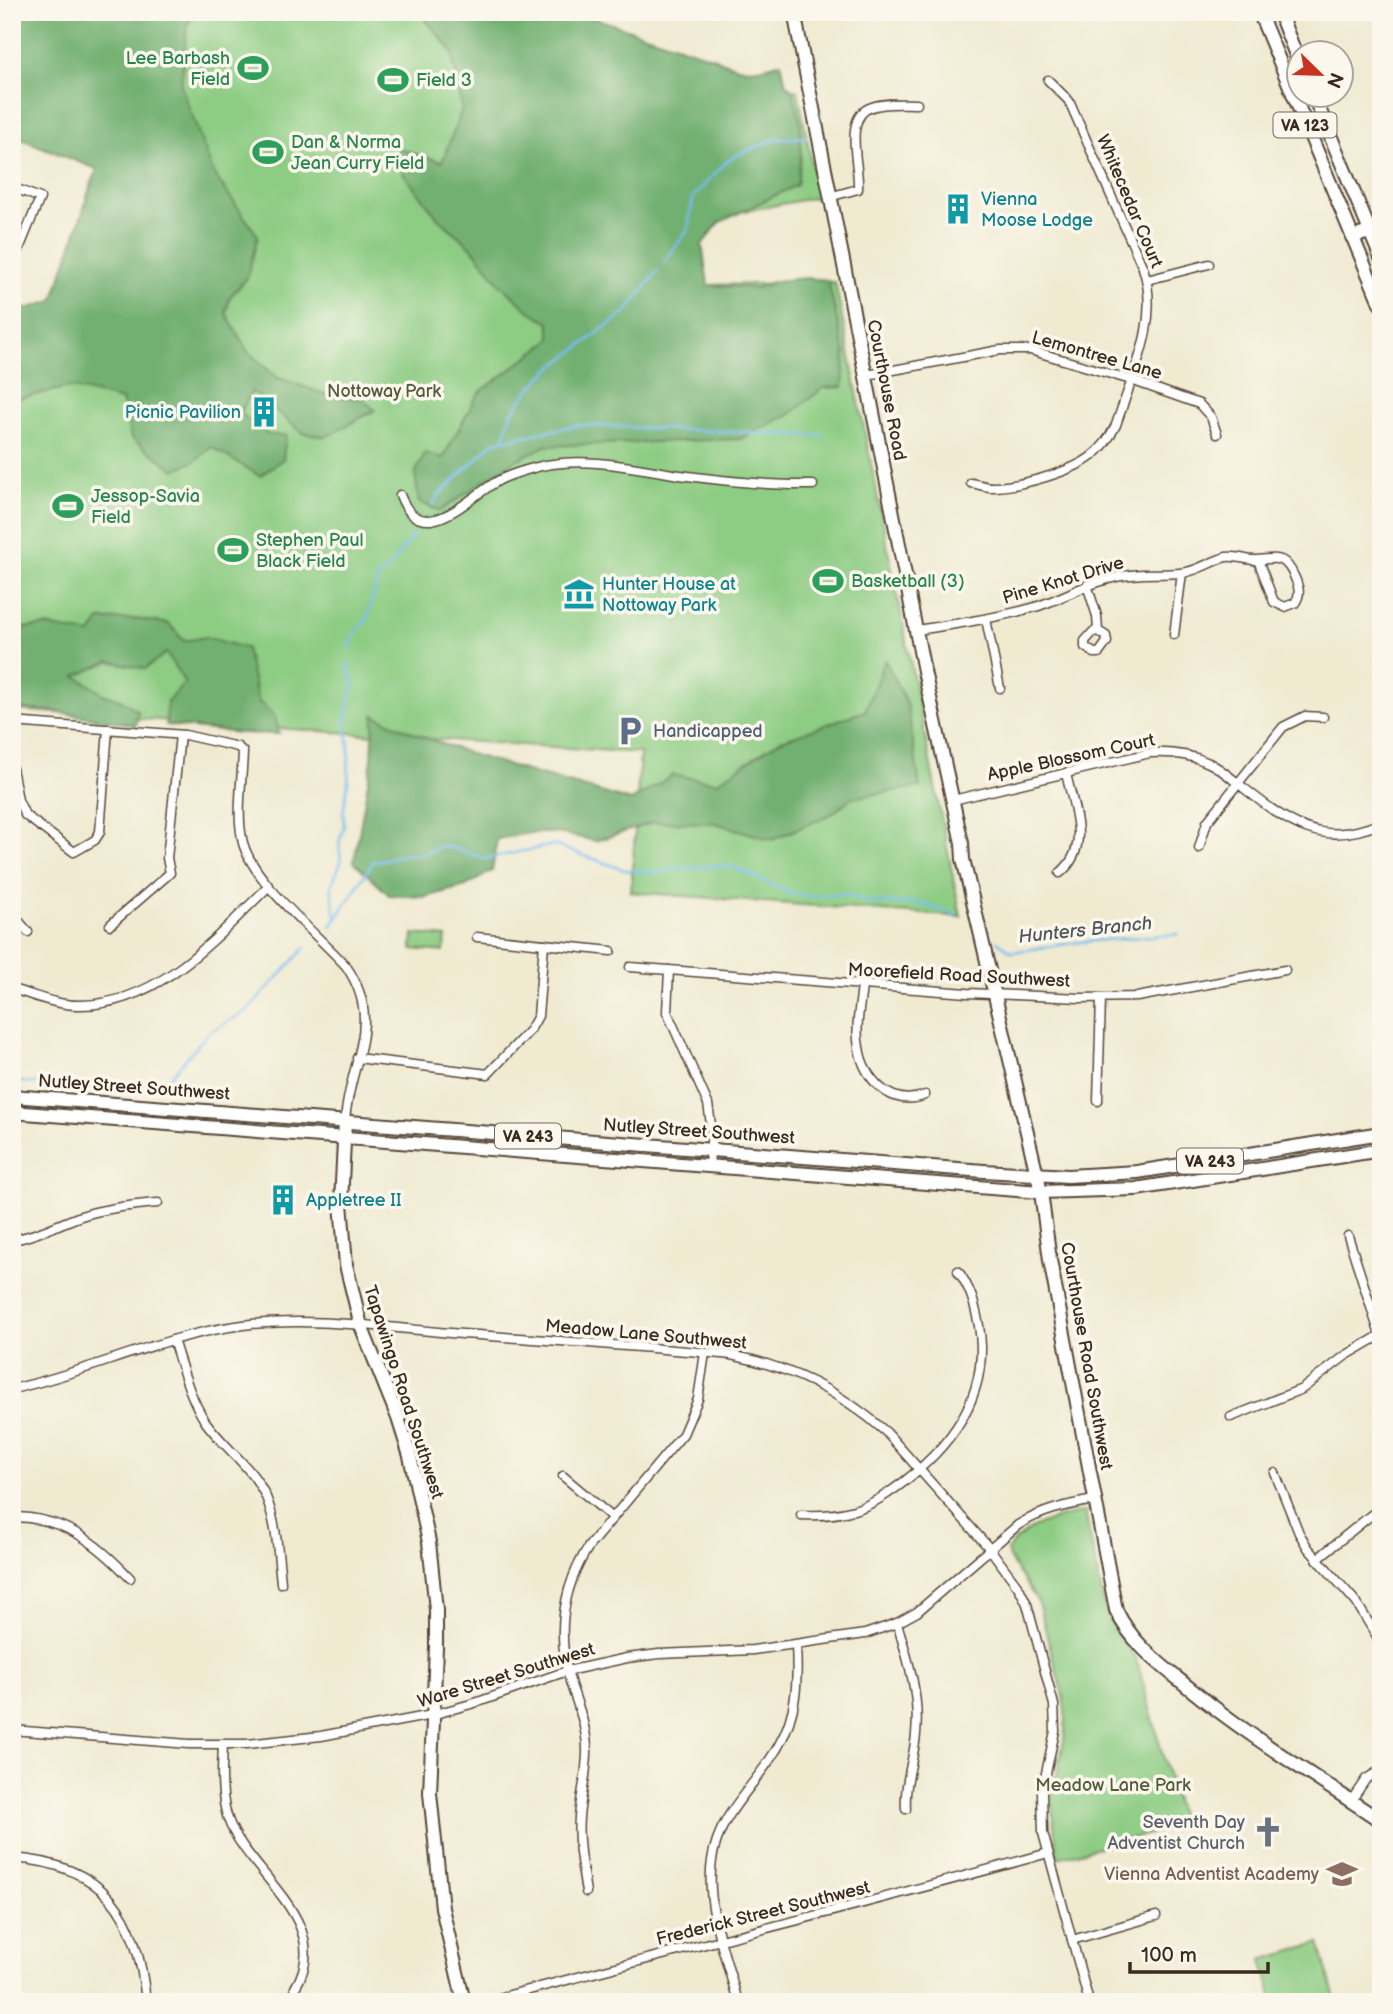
<svg xmlns="http://www.w3.org/2000/svg" width="1393" height="2014" viewBox="0 0 1393 2014" font-family="'Balsamiq Sans',sans-serif">
<style>
.green{fill:#8dcc83;stroke:#647b50;stroke-width:2}
.forest{fill:#72b071;stroke:#566d48;stroke-width:2}
.lines{fill:none;stroke-linecap:round;stroke-linejoin:round}
.stream{stroke:#78bef0;stroke-width:2.5}
.street-casing{stroke:#564739;stroke-width:11}
.secondary-casing{stroke:#564739;stroke-width:16}
.primary-casing{stroke:#564739;stroke-width:16}
.street{stroke:#fff;stroke-width:8}
.secondary{stroke:#fff;stroke-width:12}
.primary{stroke:#fff;stroke-width:12}
.labels{text-anchor:middle;stroke-width:7;stroke-linejoin:round;paint-order:stroke}
.shield{fill:#fbf7ec;stroke:#75685c;stroke-width:2}
.shield-label{font-size:16px;font-weight:bold;fill:#3b2a1e}
.leisure-label{font-size:18px;fill:#27864d;stroke:#fbf7ec;text-anchor:start}
.culture-label{font-size:18px;fill:#0d838f;stroke:#fbf7ec;text-anchor:start}
.street-label{font-size:18px;fill:#3b2a1e;stroke:#fbf7ec}
.park-label{font-size:18px;fill:#545b3c;stroke:#fbf7ec}
.service-label{font-size:18px;fill:#4e5e75;stroke:#fbf7ec;text-anchor:start}
.worship-label{font-size:18px;fill:#5b616d;stroke:#fbf7ec;text-anchor:end}
.education-label{font-size:18px;fill:#785e54;stroke:#fbf7ec;text-anchor:end}
.water-label{font-size:19px;font-style:italic;fill:#4d565d;stroke:#fbf7ec}
</style>
<rect width="100%" height="100%" fill="#fbf7ec"/>
<filter id="ink" filterUnits="userSpaceOnUse"><feTurbulence type="fractalNoise" baseFrequency=".0143" numOctaves="2"/><feDisplacementMap in="SourceGraphic" scale="14" xChannelSelector="R" yChannelSelector="G"/><feConvolveMatrix kernelMatrix="1 2 1 2 8 2 1 2 1" color-interpolation-filters="sRGB"/></filter>
<filter id="wash" filterUnits="userSpaceOnUse"><feTurbulence type="fractalNoise" baseFrequency=".00686" numOctaves="4" result="noise"/><feDisplacementMap in="SourceGraphic" scale="28" xChannelSelector="R" yChannelSelector="G"/><feGaussianBlur stdDeviation="1.57" result="paint"/><feColorMatrix in="noise" values="0 0 0 0 0 0 0 0 0 0 0 0 0 0 0 0 0 1.4 0 .05"/><feComposite in="paint" operator="in"/></filter>
<g filter="url(#wash)">
<rect width="100%" height="100%" fill="#f0ead1"/>
<g class="green">
<path d="M12,12h544l242,79 20,106 -124,24 14,64 127,-3 126,635 -330,-25 9,-139 -628,-43v-396l41,-12 29,-80 5,-26 10,-27 -85,-34z"/>
<path d="M413,934l33,3 -2,15 -32,-3z"/>
<path d="M1085,1512l19,93 10,25 22,28 46,167 -124,33 -7,-56 13,-62 2,-21 -3,-24 -25,-93 -29,-44 -2,-7c15,-25 51,-34 78,-39z"/>
<path d="M1319,1943l17,59h-62l-12,-42z"/>
</g>
<g class="forest">
<path d="M12,12h182l-7,14 -6,60 33,88 44,62 -11,42 -17,19 -4,16 22,39 28,25 57,20 29,2 13,11 -49,27 -23,-4 -51,-42 -12,22 28,22h18l-3,24 -23,17 -49,-29 -16,14 -20,9 -44,-32 -9,-38 -53,-13 -57,13v-87l41,-12 44,-132 -85,-34z"/>
<path d="M415,12h161l139,46c27,13 38,14 66,4l5,21 7,8 8,33v31l-4,30 -77,37 -18,22 6,41 48,3 20,-7 30,-3 22,2 17,74 -2,33 -20,1 -31,25 -52,26 -195,7 -33,16 -72,49 -21,-9 -4,-28 10,-21 18,5 35,-64 73,-55 -2,-17 -21,-12 -28,-26 -28,-36 -34,-30 -35,-45 -9,-26 48,15 20,-53 -10,-58 -30,-36z"/>
<path d="M136,619l33,5 15,17 22,-4 40,11 12,53 17,15 4,18 -39,-1 -74,-8 1,-23 18,-19 -19,-30 -21,16 -35,-8 -34,15 29,19 15,4 18,12 -2,14 -84,-14 -40,-3v-79l34,-3 45,8 9,-14z"/>
<path d="M885,660l22,44 13,83 -69,11 -19,16 -60,26 -57,-17 -60,-1 -59,19 -39,-8h-28l-32,6 -5,32 -26,15 -41,11 -36,-2 -35,-33 18,-102 2,-45c81,40 171,60 257,86l42,-26 44,7 62,-41 86,-30z"/>
</g>
<g class="lines">
<g class="stream">
<path d="M664,263l24,-34 5,-32 32,-34 12,-8 39,-16 31,-2"/>
<path d="M503,440l8,-26 17,-23 22,-22 77,-58 31,-40"/>
<path d="M433,505l5,-9 56,-54 85,-17 244,11"/>
<path d="M350,648l2,-10 15,-19 11,-41 11,-10 24,-33"/>
<path d="M336,917l-5,-30 10,-25 -2,-19 5,-17 -1,-13 5,-30 1,-36 -4,-24 9,-44 -6,-7 1,-10"/>
<path d="M331,927l42,-65 30,-7 21,-1 16,-8 17,3 27,10 70,-14 71,25 39,3 15,-6 9,2 29,-4 16,2 59,27 18,2 35,-2 26,9h48l37,12"/>
<path d="M997,941l15,11 68,-10 99,-8"/>
<path d="M12,1081l49,5 105,-5 43,-49 38,-21 58,-63"/>
</g>
</g>
</g>
<g filter="url(#ink)">
<g class="lines">
<g class="street-casing">
<g id="street">
<path d="M12,187l28,11 -23,56 -5,1"/>
<path d="M829,197l29,-8c2,-24 -16,-73 14,-82 13,-5 32,-3 45,-3"/>
<path d="M1147,280l62,-16"/>
<path d="M867,375l133,-25h30l101,30 68,24 12,13 6,17"/>
<path d="M971,483c7,1 14,4 21,4 26,0 80,-15 100,-31 11,-8 18,-19 24,-31 16,-50 45,-104 27,-157l-74,-167 -21,-21"/>
<path d="M400,495c21,56 68,3 96,-13 13,-8 30,-12 45,-16 46,-10 93,2 139,9 44,6 88,11 133,10"/>
<path d="M1087,585l10,31 1,15 8,5 1,6 -8,11h-5l-9,-6v-6l8,-9 5,-1"/>
<path d="M986,619l14,69"/>
<path d="M917,630c39,-6 78,-12 115,-22 28,-8 52,-24 80,-30 25,-6 45,-3 69,-5 15,-1 30,-12 45,-16 11,-2 21,4 31,3 21,-2 28,-5 38,18 4,10 6,16 0,25l-10,4 -11,-5 -16,-42"/>
<path d="M1174,635l8,-62"/>
<path d="M12,722l173,13 53,12 5,5c-1,29 -7,64 0,91 11,40 74,91 103,123 39,57 3,95 -1,155"/>
<path d="M12,768l6,32 7,15 49,37 21,-12 5,-8 8,-103"/>
<path d="M953,800l197,-47c21,-1 40,1 59,10 11,5 21,14 31,22 46,36 80,65 141,38"/>
<path d="M1199,848l8,-26 76,-95 22,-11 18,1"/>
<path d="M1060,873c32,-26 13,-65 6,-100"/>
<path d="M12,913l16,19"/>
<path d="M110,925l60,-52 -3,-15 13,-123"/>
<path d="M477,937l134,14"/>
<path d="M630,967l337,26 114,5 56,-1 148,-27"/>
<path d="M669,970l-2,42 41,92 4,27 -3,34"/>
<path d="M862,986c-2,19 -7,42 -3,61 4,32 33,62 66,48"/>
<path d="M12,989c22,6 46,17 69,16 79,-1 135,-68 187,-118"/>
<path d="M357,1058l131,16 42,-44 8,-14 6,-72"/>
<path d="M1098,1101l3,-103"/>
<path d="M1348,1236l32,99"/>
<path d="M12,1240c25,-4 46,-16 69,-24 25,-8 51,-11 77,-13"/>
<path d="M173,1340c9,27 16,56 32,81 19,27 47,45 61,76 11,27 12,57 15,86"/>
<path d="M12,1389c78,-17 151,-54 231,-64 68,-8 139,2 207,8 94,7 188,13 281,22 60,12 109,36 155,77l104,117 29,39 8,16 27,101 1,26 -13,61 1,41 46,169"/>
<path d="M1231,1417l71,-28 43,-33 36,-21"/>
<path d="M1275,1473l24,60 9,15 48,54 25,41"/>
<path d="M563,1476l50,42"/>
<path d="M801,1515c18,1 35,0 53,-5 20,-6 35,-17 51,-29 50,-39 85,-90 74,-155 -4,-21 -8,-37 -21,-55"/>
<path d="M12,1517c52,0 84,25 118,61"/>
<path d="M1317,1559l64,-52"/>
<path d="M897,1623c11,37 23,72 19,111 -2,26 -12,49 -10,75"/>
<path d="M12,1730l177,14h58l74,-8 111,-21 46,-13 89,-31 60,-13 32,-4 94,-4 112,-16 32,-11 20,-11 101,-87c24,-15 49,-20 76,-25"/>
<path d="M223,1744c-1,23 -3,52 5,75 19,54 108,103 67,169"/>
<path d="M1351,1801l15,-22 15,-9"/>
<path d="M12,1858c93,6 126,57 134,144"/>
<path d="M586,1892c-4,-25 -9,-50 -7,-75 2,-24 9,-46 8,-70 -1,-21 -9,-42 -16,-62 -15,-50 -10,-95 18,-139l94,-112 15,-35 7,-46"/>
<path d="M1072,1940l84,-24"/>
<path d="M484,2002c188,-51 377,-96 564,-149"/>
<path d="M738,2002c-12,-46 -33,-94 -26,-142 7,-48 45,-75 67,-115 18,-32 19,-64 17,-100"/>
</g>
</g>
<g class="secondary-casing">
<g id="secondary">
<path d="M794,12l130,659 38,172 1,16 78,333 9,68 66,350c16,34 44,54 72,77 61,50 128,90 193,134"/>
<path d="M1352,237l29,-8"/>
<path d="M345,1121l-4,82 5,62 15,61 37,92 12,38 19,86 7,68v37l-6,146 12,115 22,94"/>
</g>
</g>
<g class="primary-casing">
<g id="primary">
<path d="M1259,12l122,293"/>
<path d="M1279,12l19,48"/>
<path d="M1313,94l68,164"/>
<path d="M12,1096l972,75 84,5 69,-4 244,-39"/>
<path d="M12,1112l1029,80 95,-3 245,-39"/>
</g>
</g>
<use href="#street" class="street"/>
<use href="#secondary" class="secondary"/>
<use href="#primary" class="primary"/>
</g>
</g>
<defs>
<g id="stadium-bare" transform="scale(2.415)"><path d="M0-5a6.5 5 0 1 0 0 10a6.5 5 0 1 0 0-10ZM-3.5-1.8h7v3.6h-7Z" fill="#2e9e5b" stroke="#fbf7ec" stroke-width="2.5" paint-order="stroke"/></g>
<g id="building-bare" transform="scale(2.415)"><path d="M-4-6H4V6H1V3H-1V6H-4ZM-2.5-4.3h1.7v1.8h-1.7ZM.8-4.3h1.7v1.8H.8ZM-2.5-1h1.7V.8h-1.7ZM.8-1h1.7V.8H.8Z" fill="#0f9aa8" stroke="#fbf7ec" stroke-width="2.5" paint-order="stroke"/></g>
<g id="museum-bare" transform="scale(2.415)"><path d="M0-6L6-3V-2H-6V-3ZM-5-1h2V3h-2ZM-1-1h2V3h-2ZM3-1h2V3H3ZM-6 4H6V6H-6Z" fill="#0f9aa8" stroke="#fbf7ec" stroke-width="2.5" paint-order="stroke"/></g>
<g id="parking-bare" transform="scale(2.415)"><path d="M-3.5-5.5H1a3.5 3.5 0 0 1 0 7H-1V5.5H-3.5ZM-1-3.4V-.6H.8a1.4 1.4 0 0 0 0-2.8Z" fill="#5c6f8a" stroke="#fbf7ec" stroke-width="2.5" paint-order="stroke"/></g>
<g id="church-bare" transform="scale(2.415)"><path d="M-1.2-6h2.4v3.5h3.3v2.4h-3.3V6h-2.4V-.1h-3.3v-2.4h3.3Z" fill="#6b7280" stroke="#fbf7ec" stroke-width="2.5" paint-order="stroke"/></g>
<g id="school-bare" transform="scale(2.415)"><path d="M0-5L7-2L0 1L-7-2ZM-4 1L0 2.5L4 1V4Q0 6-4 4Z" fill="#8d6e63" stroke="#fbf7ec" stroke-width="2.5" paint-order="stroke"/></g>
</defs>
<g fill-rule="evenodd">
<use href="#stadium-bare" x="253" y="68"/>
<use href="#stadium-bare" x="393" y="80"/>
<use href="#stadium-bare" x="268" y="152"/>
<use href="#building-bare" x="958" y="209"/>
<use href="#building-bare" x="264" y="412"/>
<use href="#stadium-bare" x="68" y="506"/>
<use href="#stadium-bare" x="233" y="550"/>
<use href="#stadium-bare" x="828" y="581"/>
<use href="#museum-bare" x="579" y="594"/>
<use href="#parking-bare" x="630" y="731"/>
<use href="#building-bare" x="283" y="1200"/>
<use href="#church-bare" x="1268" y="1832"/>
<use href="#school-bare" x="1342" y="1874"/>
</g>
<g class="labels">
<g class="shield">
<rect x="1273.5" y="112.5" width="63" height="25" rx="5"/>
<rect x="495" y="1123.5" width="66" height="25" rx="5"/>
<rect x="1177" y="1148.5" width="66" height="25" rx="5"/>
</g>
<g class="shield-label">
<text x="1305" y="131">VA 123</text>
<text x="528" y="1142">VA 243</text>
<text x="1210" y="1167">VA 243</text>
</g>
<g class="leisure-label">
<text x="230" y="64" text-anchor="end">Lee Barbash<tspan x="230" dy="21">Field</tspan></text>
<text x="416" y="86">Field 3</text>
<text x="291" y="148">Dan &amp; Norma<tspan x="291" dy="21">Jean Curry Field</tspan></text>
<text x="91" y="502">Jessop-Savia<tspan x="91" dy="21">Field</tspan></text>
<text x="256" y="546">Stephen Paul<tspan x="256" dy="21">Black Field</tspan></text>
<text x="851" y="587">Basketball (3)</text>
</g>
<g class="culture-label">
<text x="981" y="205">Vienna<tspan x="981" dy="21">Moose Lodge</tspan></text>
<text x="241" y="418" text-anchor="end">Picnic Pavilion</text>
<text x="602" y="590">Hunter House at<tspan x="602" dy="21">Nottoway Park</tspan></text>
<text x="306" y="1206">Appletree II</text>
</g>
<g class="street-label">
<text transform="translate(1130 201) rotate(67)" y="6">Whitecedar Court</text>
<text transform="translate(1097 355) rotate(16)" y="6">Lemontree Lane</text>
<text transform="translate(887 390) rotate(79)" y="6">Courthouse Road</text>
<text transform="translate(1063 580) rotate(-17)" y="6">Pine Knot Drive</text>
<text transform="translate(1071 757) rotate(-12)" y="6">Apple Blossom Court</text>
<text transform="translate(959 975) rotate(3)" y="6">Moorefield Road Southwest</text>
<text transform="translate(134 1087) rotate(4)" y="6">Nutley Street Southwest</text>
<text transform="translate(699 1131) rotate(4)" y="6">Nutley Street Southwest</text>
<text transform="translate(646 1334) rotate(5)" y="6">Meadow Lane Southwest</text>
<text transform="translate(1087 1356) rotate(80)" y="6">Courthouse Road Southwest</text>
<text transform="translate(404 1392) rotate(72)" y="6">Tapawingo Road Southwest</text>
<text transform="translate(506 1675) rotate(-17)" y="6">Ware Street Southwest</text>
<text transform="translate(763 1913) rotate(-14)" y="6">Frederick Street Southwest</text>
</g>
<g class="park-label">
<text x="384" y="397">Nottoway Park</text>
<text x="1113" y="1791">Meadow Lane Park</text>
</g>
<g class="service-label">
<text x="653" y="737">Handicapped</text>
</g>
<g class="worship-label">
<text x="1245" y="1828">Seventh Day<tspan x="1245" dy="21">Adventist Church</tspan></text>
</g>
<g class="education-label">
<text x="1319" y="1880">Vienna Adventist Academy</text>
</g>
<g class="water-label">
<text transform="translate(1085 929) rotate(-6)" y="7">Hunters Branch</text>
</g>
</g>
<rect width="1393" height="2014" fill="none" stroke="#fbf7ec" stroke-width="42"/>
<g transform="translate(1320 74) rotate(113)"><circle r="33" fill="#fbf7ec" stroke="#aea59a" stroke-width="2"/>
<path d="M0-5L12 26L0 18L-12 26Z" fill="#c8321e"/>
<text y="-10" font-size="19" font-weight="bold" text-anchor="middle" fill="#3b2a1e">N</text>
</g>
<path d="M1130 1962v10h138v-10" fill="none" stroke="#3b2a1e" stroke-width="3.5"/>
<text x="1141" y="1962" font-size="21" fill="#3b2a1e" stroke="#fbf7ec" stroke-width="5" paint-order="stroke">100 m</text>
</svg>
